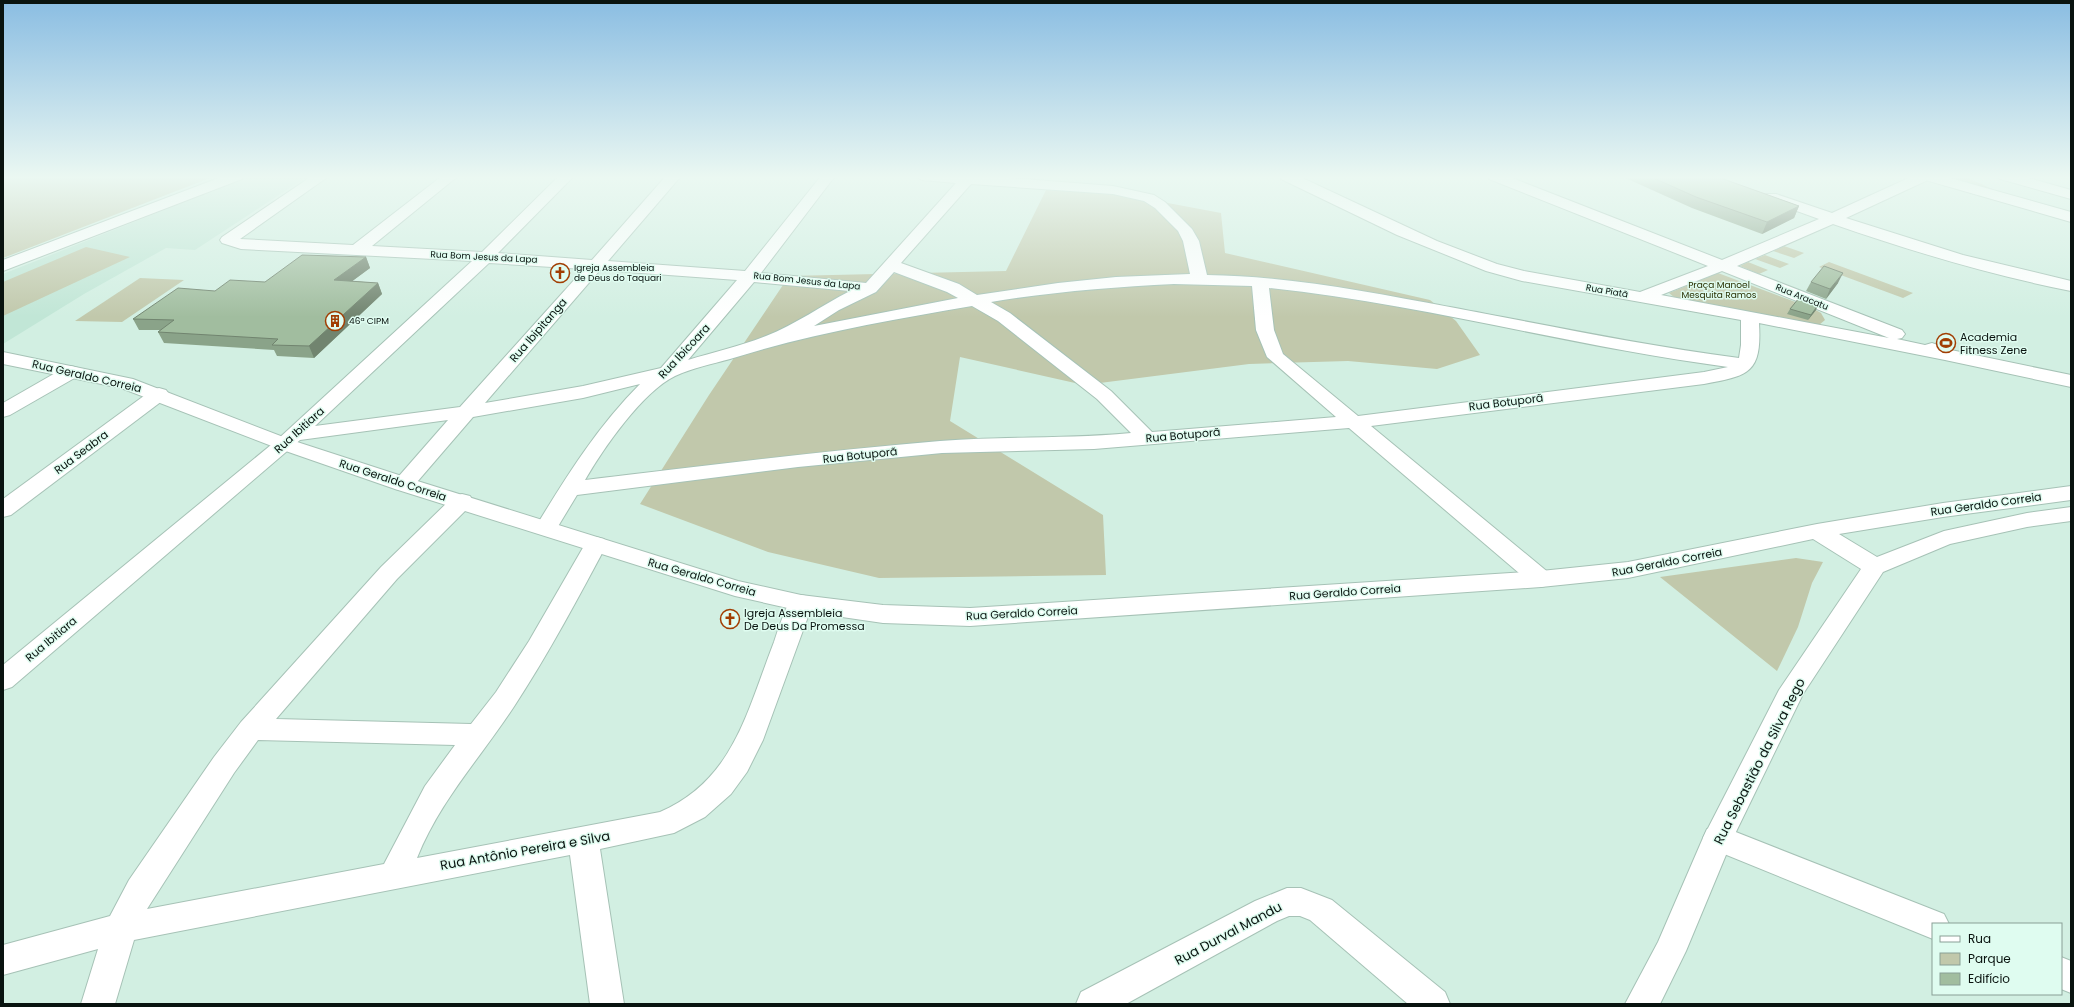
<svg xmlns="http://www.w3.org/2000/svg" width="2074" height="1007" viewBox="0 0 2074 1007" font-family="Poppins,sans-serif">
<style>
.built{fill:#c1e6d6}
.green{fill:#c1c8ab}
.lines{fill:none;stroke-linecap:round;stroke-linejoin:round}
.street-casing{stroke:#a6c2b6;stroke-width:2}
.secondary-casing{stroke:#a6c2b6;stroke-width:2}
.primary-casing{stroke:#a6c2b6;stroke-width:2}
.street{fill:#fff;fill-rule:evenodd}
.secondary{fill:#fff;fill-rule:evenodd}
.primary{fill:#fff;fill-rule:evenodd}
.wall{fill:#8aa389}
.shaded-wall{fill:#71846f}
.building{fill:#a1bd9f;stroke:#71846f}
.labels{text-anchor:middle;stroke-width:3;stroke-linejoin:round;paint-order:stroke}
.far-street-label{font-size:9px;fill:#09130f;stroke:#dffcf0}
.far-poi-label{font-size:9px;fill:#09130f;stroke:#dffcf0;text-anchor:start}
.far-park-label{font-size:9px;fill:#2a3103;stroke:#dffcf0}
.street-label{font-size:11px;fill:#09130f;stroke:#dffcf0}
.poi-label{font-size:11px;fill:#09130f;stroke:#dffcf0;text-anchor:start}
.near-street-label{font-size:13px;fill:#09130f;stroke:#dffcf0}
</style>
<rect width="100%" height="100%" fill="#d2efe2"/>
<path class="built" d="M250,176h58l-113,74 -29,-2 -82,46 -81,50v-70z"/>
<g class="green">
<path d="M3,176h212l-212,82z"/>
<path d="M1935,176h28l54,24z"/>
<path d="M1046,190l74,4 101,19 4,40 205,47 26,21 24,34 -43,14 -89,-8 -99,3 -165,21 -124,-28 -10,64 153,94 3,60 -227,3 -111,-26 -128,-48 69,-109 80,-119 217,-5z"/>
<path d="M1784,246l20,7 -10,5 -21,-7z"/>
<path d="M86,247l44,10 -127,59v-34z"/>
<path d="M1765,255l24,9 -9,4 -25,-9z"/>
<path d="M1748,262l20,8 -9,4 -19,-8z"/>
<path d="M1829,262l84,31 -10,5 -84,-31z"/>
<path d="M1718,273l96,36 7,4 4,7 -6,5 -144,-27 -6,-5z"/>
<path d="M140,278l44,2 -62,42 -47,-1z"/>
<path d="M1796,558l27,4 -11,21 -14,44 -21,44 -117,-94z"/>
</g>
<g class="lines">
<g class="street-casing">
<g id="street">
<path d="M224,176h20l-2,3 -239,92v-11z"/>
<path d="M312,176h17l-89,63 113,6 89,-69h16l-86,70 110,6 77,-76h15l-76,77 94,7 74,-84h15l-73,85 137,10 76,-95h14l-74,97 105,10 90,-100 -34,-3 -7,-4h68l130,10 41,9 11,7 27,27 7,12 8,34c82,1 162,17 243,32 96,18 191,38 289,51l2,-13v-25l-219,-39 -36,-10 -89,-36 -116,-56 -2,-3h19l139,65 60,23 27,7 116,21 68,-26 -219,-87 -2,-3h20l215,84 97,-41 -53,-19 -2,-3 2,-3h10l56,19 81,-37h19l-2,3 -84,39 117,37 108,26v10c-81,-16 -160,-40 -238,-67l-96,42 165,64 3,4 -3,4 -5,1 28,6 7,-2 19,7 120,25v12l-126,-27 -186,-37c3,50 -10,53 -55,61l-333,42 178,147 4,6 -4,6 -8,2 -8,-2 -184,-157 -255,21 -152,4 -144,14 -221,28 -23,38 -8,2 -8,-2 -3,-5c31,-51 62,-101 105,-144l-57,14 -110,19 -62,72 -8,1 -8,-1 -3,-5 56,-64 -148,20 -288,247 -9,3v-25l274,-225 195,-179 -231,-12 -19,-6 -2,-3 2,-3zM971,184l142,10 31,7 11,7 23,23 5,10 7,33 -74,3 -58,6 -81,12 -18,-11 -58,-21zM489,263l95,6 -124,138 -145,19zM600,270l137,10 -76,88 -78,18 -98,17zM1722,271l167,67 -228,-43zM894,272l53,20 11,6 -144,28 25,-16 37,-18zM754,282l96,9c-28,14 -55,34 -84,45 -25,10 -52,16 -78,24zM1174,284l78,2 4,44 11,27 69,60 -184,15 -41,-41 -101,-78 -19,-11c60,-10 121,-15 183,-18zM1269,288c154,16 305,59 459,79l-24,5 -346,44 -75,-62 -9,-24zM972,306l26,15 99,78 34,34c-63,6 -127,3 -191,8 -118,10 -237,25 -355,39 18,-31 57,-88 90,-104 17,-8 37,-12 55,-17 79,-25 161,-39 242,-53z"/>
<path d="M1998,176h23l50,14v9l-71,-20z"/>
<path d="M71,366l7,2 2,4 -2,4 -68,39 -7,2v-14l61,-35z"/>
<path d="M159,388l7,2 3,4 -3,4 -155,117 -8,2v-18l149,-109z"/>
<path d="M462,494l8,2 3,5 -3,5 -73,73 -121,140 195,5 25,-32 33,-51 59,-102 8,-2 8,2 3,5c-29,54 -58,109 -92,161 -33,51 -75,95 -98,153l243,-46c74,-32 87,-101 114,-170 5,-15 10,-31 18,-45l9,-2 9,2 3,6 -50,137 -16,32 -16,22 -26,23 -31,16 -74,16 24,155h-34l-20,-149 -436,85 -19,64h-34l17,-55 -95,26v-30l107,-29 19,-36 85,-123 27,-35 140,-155 73,-71zM258,740l197,5 -30,41 -41,78 -237,45 87,-136z"/>
<path d="M1718,825l226,89 5,10h-16v15l-226,-92 -4,-9 4,-9z"/>
<path d="M1287,888h14l31,12 113,92 5,12h-42l-98,-84 -10,-4h-11l-12,5 -151,83h-50l5,-12 174,-91z"/>
<path d="M2061,957l10,4v32l-10,-4z"/>
</g>
</g>
<g class="secondary-casing">
<path id="secondary" d="M3,352l130,27 158,61 120,39 327,102 63,14 82,10 87,3 571,-37 87,-9 189,-38 126,-21 128,-17v14l-128,17 -104,17 38,23 67,-26 83,-18 44,-6v14l-44,6 -77,17 -67,28 -80,122 -70,144 -47,113 -26,53h-35l33,-62 45,-104 76,-148 82,-121 -48,-30 -185,39 -87,9 -571,39 -87,-3 -82,-12 -66,-15 -340,-107 -118,-41 -156,-60 -118,-24z"/>
</g>
<g class="primary-casing">
<path id="primary" d="M1920,176h23l128,36v10l-149,-43z"/>
</g>
<use href="#street" class="street"/>
<use href="#secondary" class="secondary"/>
<use href="#primary" class="primary"/>
</g>
<g class="wall">
<path d="M1621,176h94l84,30 -5,12 -32,16 -70,-26z"/>
<path d="M366,257l4,11 -18,13 26,2 4,11 -68,64 -37,-2 -3,-6 -110,-7 -6,-11 2,-2h-21l-6,-11 132,-37z"/>
<path d="M1811,282l27,1 -12,16 -20,-8z"/>
<path d="M1790,309l26,1 -8,10 -21,-6z"/>
</g>
<g class="shaded-wall">
<path d="M1799,206l-5,12 -32,16 5,-12z"/>
<path d="M366,257l4,11 -31,23 -5,-11z"/>
<path d="M1843,273l-5,10 -12,16 4,-10z"/>
<path d="M378,283l4,11 -68,64 -5,-12z"/>
<path d="M1818,305l-2,5 -8,10 3,-5z"/>
</g>
<g class="building">
<path d="M1649,176h66l84,30 -32,16 -71,-25z"/>
<path d="M302,255l64,2 -32,23 44,3 -69,63 -37,-1 6,-6 -120,-7 16,-12 -41,-1 45,-31 37,3 15,-11 35,2z"/>
<path d="M1824,266l19,7 -13,16 -19,-7z"/>
<path d="M1799,298l19,7 -7,10 -21,-6z"/>
</g>
<linearGradient id="sky" x2="0" y2="1"><stop stop-color="#8abde2"/><stop offset="0.56" stop-color="#ebf8f2"/><stop offset="1" stop-color="#ebf8f2" stop-opacity="0"/></linearGradient>
<rect width="2074" height="317" fill="url(#sky)"/>
<defs>
<g id="church-ring" transform="scale(1)"><circle r="9.5" fill="#dffcf0" stroke="#a13e03" stroke-width="1.5"/><path d="M-1.2-6h2.4v3.5h3.3v2.4h-3.3V6h-2.4V-.1h-3.3v-2.4h3.3Z" fill="#a13e03"/></g>
<g id="building-ring" transform="scale(1)"><circle r="9.5" fill="#dffcf0" stroke="#a13e03" stroke-width="1.5"/><path d="M-4-6H4V6H1V3H-1V6H-4ZM-2.5-4.3h1.7v1.8h-1.7ZM.8-4.3h1.7v1.8H.8ZM-2.5-1h1.7V.8h-1.7ZM.8-1h1.7V.8H.8Z" fill="#a13e03"/></g>
<g id="stadium-ring" transform="scale(1)"><circle r="9.5" fill="#dffcf0" stroke="#a13e03" stroke-width="1.5"/><path d="M0-5a6.5 5 0 1 0 0 10a6.5 5 0 1 0 0-10ZM-3.5-1.8h7v3.6h-7Z" fill="#a13e03"/></g>
</defs>
<g fill-rule="evenodd">
<use href="#church-ring" x="560" y="273"/>
<use href="#building-ring" x="335" y="321"/>
<use href="#stadium-ring" x="1946" y="343"/>
<use href="#church-ring" x="730" y="619"/>
</g>
<g class="labels">
<g class="far-street-label">
<text transform="translate(484 257) rotate(3)" y="3">Rua Bom Jesus da Lapa</text>
<text transform="translate(807 281) rotate(6)" y="3">Rua Bom Jesus da Lapa</text>
<text transform="translate(1607 291) rotate(10)" y="3">Rua Piatã</text>
<text transform="translate(1802 297) rotate(22)" y="3">Rua Aracatu</text>
</g>
<g class="far-poi-label">
<text x="574" y="271">Igreja Assembleia<tspan x="574" dy="10">de Deus do Taquari</tspan></text>
<text x="349" y="324">46ª CIPM</text>
</g>
<g class="far-park-label">
<text x="1719" y="288">Praça Manoel<tspan x="1719" dy="10">Mesquita Ramos</tspan></text>
</g>
<g class="street-label">
<text transform="translate(538 330) rotate(-49)" y="4">Rua Ibipitanga</text>
<text transform="translate(684 351) rotate(-47)" y="4">Rua Ibicoara</text>
<text transform="translate(87 376) rotate(13)" y="4">Rua Geraldo Correia</text>
<text transform="translate(1506 402) rotate(-7)" y="4">Rua Botuporã</text>
<text transform="translate(299 430) rotate(-42)" y="4">Rua Ibitiara</text>
<text transform="translate(1183 435) rotate(-5)" y="4">Rua Botuporã</text>
<text transform="translate(81 452) rotate(-37)" y="4">Rua Seabra</text>
<text transform="translate(860 455) rotate(-6)" y="4">Rua Botuporã</text>
<text transform="translate(393 480) rotate(18)" y="4">Rua Geraldo Correia</text>
<text transform="translate(1986 504) rotate(-8)" y="4">Rua Geraldo Correia</text>
<text transform="translate(1667 562) rotate(-11)" y="4">Rua Geraldo Correia</text>
<text transform="translate(702 577) rotate(16)" y="4">Rua Geraldo Correia</text>
<text transform="translate(1345 592) rotate(-4)" y="4">Rua Geraldo Correia</text>
<text transform="translate(1022 613) rotate(-3)" y="4">Rua Geraldo Correia</text>
<text transform="translate(51 639) rotate(-40)" y="4">Rua Ibitiara</text>
</g>
<g class="poi-label">
<text x="1960" y="341">Academia<tspan x="1960" dy="13">Fitness Zene</tspan></text>
<text x="744" y="617">Igreja Assembleia<tspan x="744" dy="13">De Deus Da Promessa</tspan></text>
</g>
<g class="near-street-label">
<text transform="translate(1759 761) rotate(-63)" y="5">Rua Sebastião da Silva Rego</text>
<text transform="translate(525 850) rotate(-10)" y="5">Rua Antônio Pereira e Silva</text>
<text transform="translate(1228 933) rotate(-28)" y="5">Rua Durval Mandu</text>
</g>
</g>
<rect width="2074" height="1007" fill="none" stroke="#09130f" stroke-width="8"/>
<rect x="1932" y="923" width="130" height="72" fill="#dffcf0" stroke="#899f96"/>
<rect x="1940" y="936" width="20" height="6" fill="#ffffff" stroke="#899f96"/>
<text x="1968" y="943" font-size="12" fill="#09130f">Rua</text>
<rect x="1940" y="953" width="20" height="12" fill="#c1c8ab" stroke="#899f96"/>
<text x="1968" y="963" font-size="12" fill="#09130f">Parque</text>
<rect x="1940" y="973" width="20" height="12" fill="#a1bd9f" stroke="#899f96"/>
<text x="1968" y="983" font-size="12" fill="#09130f">Edifício</text>
</svg>
